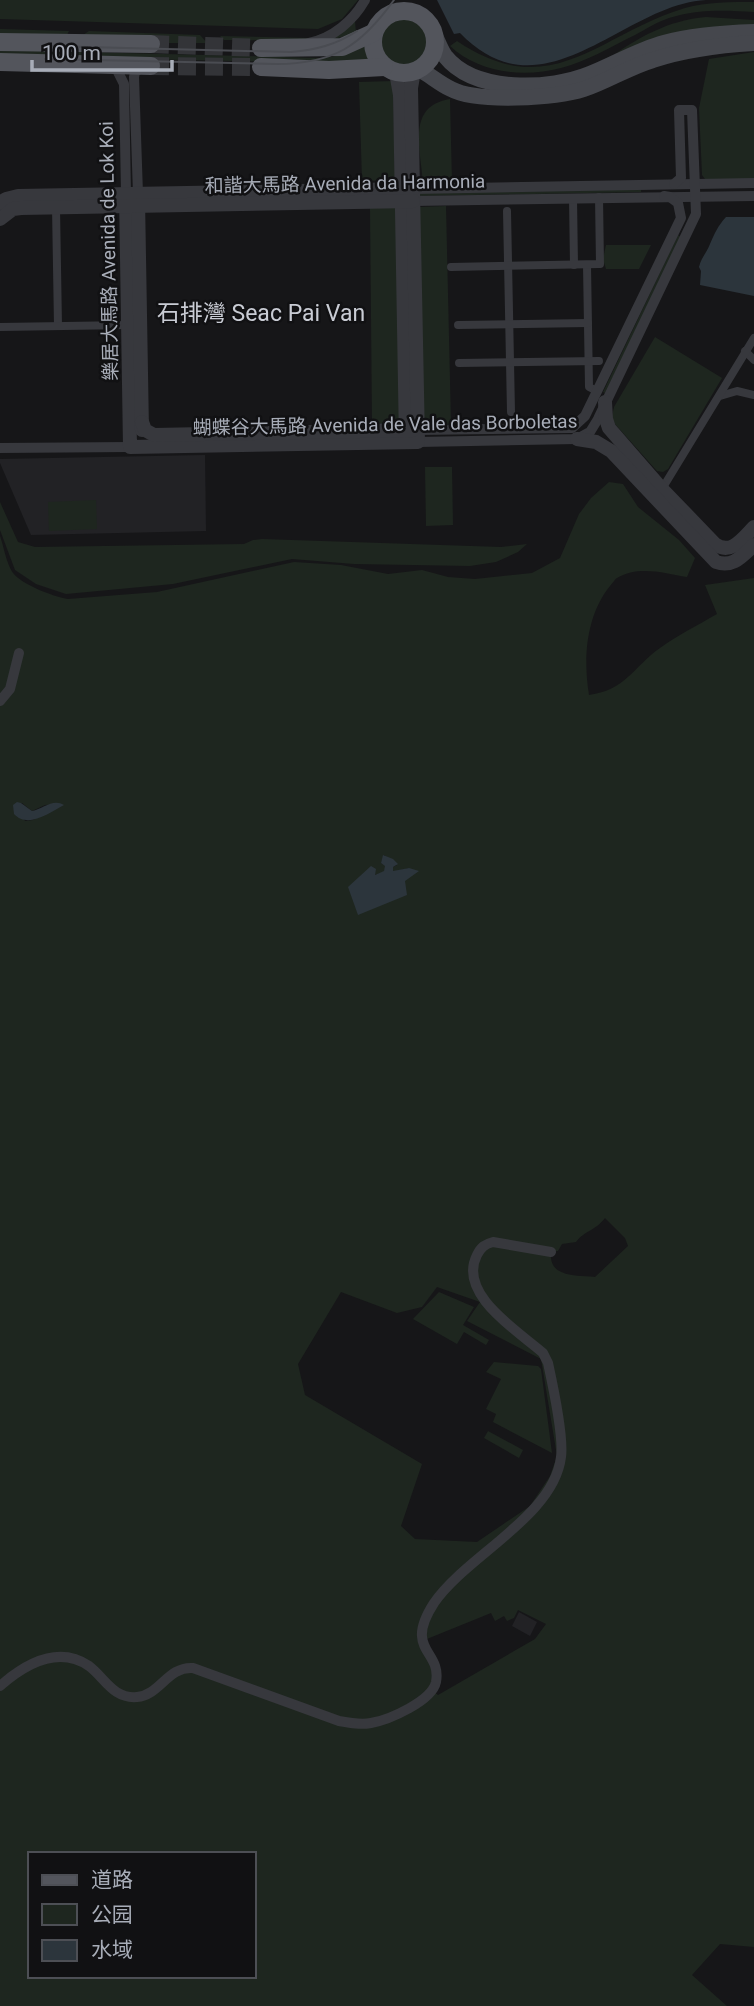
<svg xmlns="http://www.w3.org/2000/svg" width="754" height="2006" viewBox="0 0 754 2006" font-family="Roboto,'Noto Sans SC',sans-serif">
<style>
.built{fill:#222225}
.green{fill:#1e261f;fill-rule:evenodd}
.water{fill:#2c353c}
.lines{fill:none;stroke-linecap:round;stroke-linejoin:round}
.primary-tunnel{stroke:#333438;stroke-width:18;stroke-dasharray:18 9;stroke-linecap:butt}
.pedestrian{stroke:#37383d;stroke-width:8}
.minor{stroke:#37383d;stroke-width:10}
.tertiary{stroke:#37383d;stroke-width:14}
.secondary{stroke:#45474d;stroke-width:16}
.primary{stroke:#53555c;stroke-width:18}
.tram{stroke:#4a4c52;stroke-width:2}
.labels{text-anchor:middle;stroke-width:5;stroke-linejoin:round;paint-order:stroke}
.street-label{font-size:19px;fill:#a8adb8;stroke:#111113}
.quarter-label{font-size:23px;fill:#c9ccd4;stroke:#111113}
</style>
<rect width="100%" height="100%" fill="#161618"/>
<g class="built">
<path d="M205,455l1,76 -175,4 -31,-72v-4z"/>
<path d="M519,1612l18,10 -7,14 -18,-10z"/>
</g>
<g class="green">
<path d="M0,0h358l-16,19 -24,10 -318,-10z"/>
<path d="M754,2v10c-29,-2 -57,-3 -85,6 -12,4 -23,11 -34,17 -23,11 -49,27 -74,33 -38,10 -82,5 -111,-22l7,-5c95,64 141,-7 228,-33 21,-6 47,-6 69,-6z"/>
<circle cx="404" cy="42" r="25"/>
<path d="M706,17l48,3v5l-147,35c29,-22 62,-40 99,-43z"/>
<path d="M355,21l1,12 -29,8 -103,-1 -4,-4 91,2z"/>
<path d="M0,29l69,2 -2,4 -67,4z"/>
<path d="M89,31l111,4 7,8h-38l-6,-5 -83,-1z"/>
<path d="M365,43l2,10 6,11 -373,-8v-6l323,8 13,-2z"/>
<path d="M754,52v127h-49l-3,-4 -3,-67 10,-49z"/>
<path d="M393,81l2,99 -33,1 -3,-99z"/>
<path d="M450,99l2,83h-29c-2,-33 -17,-76 27,-83z"/>
<path d="M641,189v3l-222,4v-3z"/>
<path d="M446,206l5,218 -28,1 -5,-218z"/>
<path d="M398,207l2,216 -28,1 -2,-216z"/>
<path d="M678,235l3,2 -76,156 -2,-1z"/>
<path d="M606,245h45l-12,24h-33l-3,-10z"/>
<path d="M655,337l67,41 -54,91 -5,3 -6,-1 -42,-47 -3,-7 2,-10z"/>
<path d="M425,467h27l1,58 -27,1z"/>
<path d="M609,482l14,2 15,23 41,33 16,18 -8,19c-22,-4 -49,-12 -70,1 -1,0 -6,7 -7,8 -24,30 -27,72 -21,109 37,-5 44,-28 71,-47 18,-13 38,-23 57,-34l-12,-29 49,-7v1369l-34,-3 -28,31 35,31h-727v-1470c4,11 6,27 13,37 8,11 41,24 55,26l89,-7 137,-30 47,3 47,9 34,-4 26,7 27,2 57,-6 28,-15 19,-44 12,-16zM17,803h5l10,8 13,-6 18,-1 -30,16 -8,1zM384,855l13,10 -4,2v5l16,-4 -5,13 -55,6 25,-15 1,3 9,-3 2,-6 -5,-3zM605,1218l20,20 3,8 -33,31c-18,-2 -47,1 -44,-25l7,-1 4,-7 14,-2c9,-12 18,-10 29,-24zM437,1287l43,15 -13,19 74,38 16,97 -7,20 -20,30 -53,36 -62,-3 -14,-13 21,-62 -117,-69 -7,-31 43,-72 56,21 25,-6zM518,1610l28,14 -11,15 -97,56 -5,-4 1,-24 -12,-26 69,-28 4,8 9,-5 3,5 7,-3zM30,1854h224v122h-224z"/>
<path d="M96,500l1,29 -48,2 -1,-29z"/>
<path d="M0,502l18,40 17,5 209,-3 9,-4 9,-1 239,8 26,-3 -9,8 -22,10 -26,4 -116,-2 -62,-5 -119,25 -107,10 -30,-10 -21,-14 -15,-40z"/>
<path d="M439,1292l35,15 -11,18 26,15 -3,5 -22,-13 -7,12 -44,-25z"/>
<path d="M494,1362l44,4 3,3 11,84 -59,-31 3,-8 -10,-5 15,-30 -15,-7z"/>
<path d="M488,1431l35,19 -4,8 -35,-20z"/>
</g>
<g class="water">
<path d="M437,0h269c-83,4 -162,120 -246,33l-6,1z"/>
<path d="M726,217h28v79l-54,-11 1,-14 -2,-4c3,-11 7,-13 11,-23 5,-11 7,-17 16,-27z"/>
<path d="M17,802l4,1 11,8c11,-2 21,-13 32,-6 -15,8 -36,24 -50,9l-1,-9z"/>
<path d="M383,855l10,4 5,5 -5,3v4l16,-3 10,3 -14,10 2,14 -49,20 -10,-28 23,-21 5,3 -1,6 9,-4 1,-5 -4,-3z"/>
</g>
<g class="lines">
<g class="primary-tunnel">
<path d="M151,44l110,4"/>
<path d="M151,66l110,1"/>
</g>
<g class="pedestrian">
<path d="M573,198l1,67"/>
<path d="M56,207l2,119"/>
<path d="M507,211l4,201"/>
<path d="M587,265l2,122 8,4"/>
<path d="M451,267l149,-3 -1,-67"/>
<path d="M458,325l130,-2"/>
<path d="M0,327l128,-2"/>
<path d="M745,351l9,9"/>
<path d="M459,363l140,-2"/>
<path d="M720,396l17,-5 17,4"/>
<path d="M662,489l92,-151"/>
</g>
<g class="minor">
<path d="M309,43c24,-5 44,-22 56,-43"/>
<path d="M110,66l7,4 7,14 2,110"/>
<path d="M413,189l341,-6"/>
<path d="M138,194l-4,-117 1,-5 8,-5"/>
<path d="M413,201l341,-5"/>
<path d="M418,430l154,-2 13,-12 96,-198 -3,-15 -8,-6 -6,-1"/>
<path d="M418,442l159,-3 13,-7 8,-13 98,-205 -4,-104h-13l2,68 -7,6"/>
<path d="M0,448l130,-1"/>
<path d="M0,701l10,-12 9,-36"/>
<path d="M0,1686c24,-21 58,-41 89,-20 16,12 24,33 48,31 23,-2 31,-31 56,-29l146,53c11,2 21,4 32,2 18,-3 61,-22 65,-41 6,-32 -33,-31 -2,-79 32,-47 120,-87 127,-146 3,-21 -8,-71 -13,-94l-5,-10c-25,-22 -86,-59 -66,-98 4,-8 8,-11 16,-13l58,10"/>
</g>
<g class="tertiary">
<path d="M393,71l4,7 3,17 6,347"/>
<path d="M126,194l4,253 288,-5 -7,-354 3,-17"/>
<path d="M138,199l4,231"/>
<path d="M0,203l6,-4 12,-3 395,-7"/>
<path d="M0,219l13,-10 8,-1 392,-7"/>
<path d="M605,402l1,17 3,9 53,61 53,55c16,12 28,-6 39,-17"/>
<path d="M142,422l3,8 9,5 259,-5"/>
<path d="M577,439l19,3 15,9 105,111c17,6 26,-6 38,-17"/>
</g>
<g class="secondary">
<path d="M433,32c4,7 7,17 12,24 30,38 106,34 145,18 25,-10 48,-24 74,-31 29,-8 60,-10 90,-11"/>
<path d="M419,69c11,6 21,15 32,20 26,14 105,9 133,0 24,-8 45,-22 69,-29 33,-11 67,-15 101,-17"/>
</g>
<g class="primary">
<circle cx="404" cy="42" r="31"/>
<path d="M0,42l151,2"/>
<path d="M261,48l81,-1 31,-14"/>
<path d="M0,62l151,4"/>
<path d="M261,67l68,3 55,-3"/>
</g>
<g class="tram">
<path d="M46,46l245,6c24,-2 45,-7 66,-21"/>
<path d="M45,59l231,5c58,0 85,-18 118,-64"/>
</g>
</g>
<g class="labels">
<g class="street-label">
<text transform="translate(345 183) rotate(-1)" y="7">和諧大馬路 Avenida da Harmonia</text>
<text transform="translate(108 251) rotate(-91)" y="7">樂居大馬路 Avenida de Lok Koi</text>
<text transform="translate(385 424) rotate(-1)" y="7">蝴蝶谷大馬路 Avenida de Vale das Borboletas</text>
</g>
<g class="quarter-label">
<text x="261" y="321">石排灣 Seac Pai Van</text>
</g>
</g>
<rect x="28" y="1852" width="228" height="126" fill="#111113" stroke="#4d4f55" stroke-width="2"/>
<rect x="42" y="1875" width="35" height="10" fill="#53555c" stroke="#4d4f55" stroke-width="2"/>
<text x="91" y="1887" font-size="21" fill="#a8adb8">道路</text>
<rect x="42" y="1904" width="35" height="21" fill="#1e261f" stroke="#4d4f55" stroke-width="2"/>
<text x="91" y="1922" font-size="21" fill="#a8adb8">公园</text>
<rect x="42" y="1940" width="35" height="21" fill="#2c353c" stroke="#4d4f55" stroke-width="2"/>
<text x="91" y="1957" font-size="21" fill="#a8adb8">水域</text>
<path d="M32 60v10h140v-10" fill="none" stroke="#a8adb8" stroke-width="3.5"/>
<text x="42" y="60" font-size="21" fill="#a8adb8" stroke="#111113" stroke-width="5" paint-order="stroke">100 m</text>
</svg>
